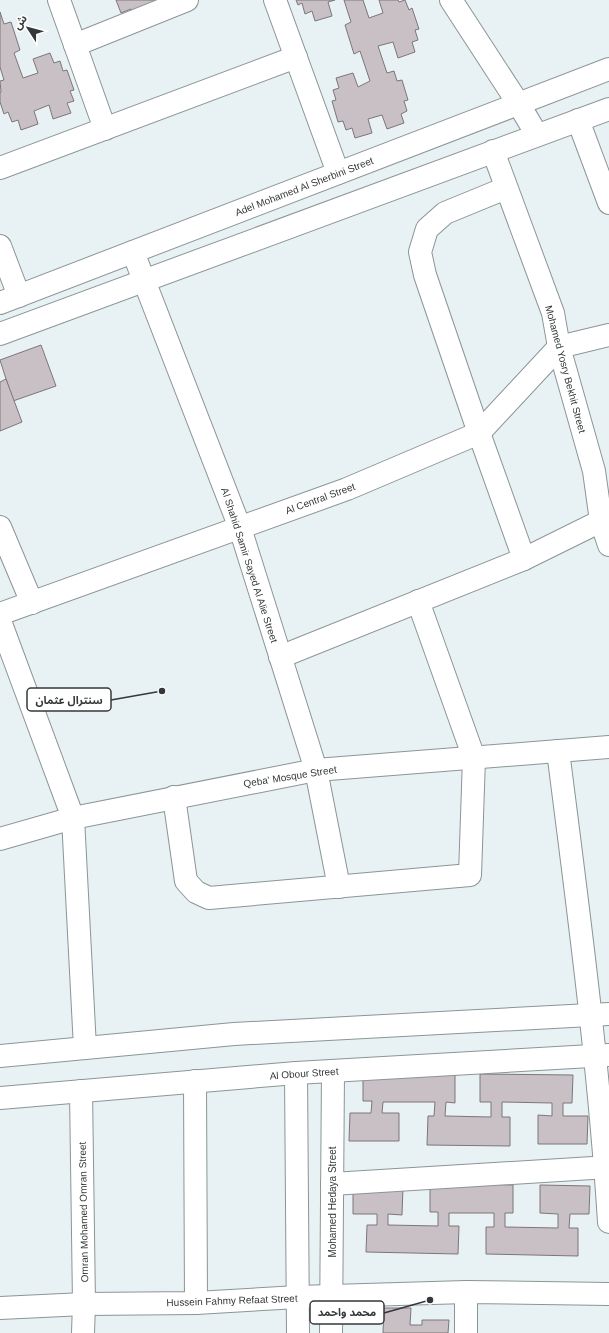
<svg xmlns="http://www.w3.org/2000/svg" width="609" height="1333" viewBox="0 0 609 1333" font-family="Arial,'Noto Sans Arabic',sans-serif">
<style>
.building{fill:#c8c0c4;stroke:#7d7679}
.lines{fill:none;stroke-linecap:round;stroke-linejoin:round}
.minor-casing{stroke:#8c9596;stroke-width:24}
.tertiary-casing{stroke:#8c9596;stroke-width:24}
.minor{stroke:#fff;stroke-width:22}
.tertiary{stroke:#fff;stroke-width:22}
.labels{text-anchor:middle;stroke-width:3.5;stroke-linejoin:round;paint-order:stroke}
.street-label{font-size:10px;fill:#343838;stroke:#fff}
.leader{fill:none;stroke:#343838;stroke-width:1.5}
.callout-dot{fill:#343838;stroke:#fff;stroke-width:1.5}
.callout{fill:#fff;stroke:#343838;stroke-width:1.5}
.callout-label{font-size:11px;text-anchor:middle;font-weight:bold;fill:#343838}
</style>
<rect width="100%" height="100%" fill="#e8f1f3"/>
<g class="building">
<path d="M116,0h55l-38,15 -2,-6 -10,4z"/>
<path d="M296,0h39l-7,2 4,14 -17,5 -3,-10 -7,3 -3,-11 -4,2z"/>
<path d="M344,0h19l6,18 14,-5 -4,-13h19l1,2 6,-2 4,10 3,-2 7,21 -4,1 3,10 -6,2 3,10 -17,6 -5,-16 -15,4 9,27 7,-2 3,10 5,-1 6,20 -4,1 3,10 -6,3 3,9 -17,6 -5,-14 -14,4 4,14 -17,5 -3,-10 -6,2 -3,-9 -5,1 -6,-21 4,-1 -3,-10 6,-2 -3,-10 17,-5 5,14 12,-6 -10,-30 -6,3 -9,-29 6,-3z"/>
<path d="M0,12l4,12 7,-2 9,28 -6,3 9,25 15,-5 -5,-14 17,-6 4,10 6,-2 3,10 4,-1 7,20 -4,1 4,10 -7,2 4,10 -18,6 -4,-14 -15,6 4,13 -17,6 -3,-10 -6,2 -4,-10 -4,2 -4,-12v-10h1l-1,-11 4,-1 -4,-13z"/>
<path d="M41,345l15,41 -43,15 -13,-41z"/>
<path d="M6,379l16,43 -22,9v-49z"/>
<path d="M363,1073l92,2v28l-9,-1 -1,14 46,1v-15h-11v-28l93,1 -1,28h-9v13h25l-1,28h-49v-29l14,1v-13l-50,-1v15h8v29l-83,-1 1,-29h6l1,-14h-52l-1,11h17v28h-50l1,-28h21l1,-12h-9z"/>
<path d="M430,1183l83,2v28h-8v14l53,1v-14l-18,-1v-28l50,1 -1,28h-19l-1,14h9v28l-92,-2v-27h8v-14h-45v13h10l-1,28 -92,-2 1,-27h10v-11h-24v-28l50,1 -1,28 -14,-1v11l50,1v-14h-8z"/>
<path d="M384,1308h27l-1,17h12v-5h27l-1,13h-65z"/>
</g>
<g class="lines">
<g class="minor-casing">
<g id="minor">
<path d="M59,0l46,129"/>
<path d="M275,0l63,173"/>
<path d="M451,0l67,103 19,32"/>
<path d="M75,45l112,-45"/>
<path d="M578,120l31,83"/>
<path d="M493,151l60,162 6,34 35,124 7,50 8,24"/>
<path d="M0,168l296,-111"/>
<path d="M506,188l-61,25 -18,16 -7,23 5,23 54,158 45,126"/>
<path d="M0,246l19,50"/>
<path d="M133,252l107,276 76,242 23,117"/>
<path d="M0,527l32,76"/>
<path d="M0,614l347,-125 132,-56 80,-86 50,-12"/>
<path d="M0,621l73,197 12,230"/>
<path d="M280,657l244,-98 85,-42"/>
<path d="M558,751c20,157 41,313 51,471"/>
<path d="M174,797l12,84 10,11 13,6 261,-23 4,-117 -56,-157"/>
<path d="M0,839l73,-21 243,-48 293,-23"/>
<path d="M195,1081l1,222"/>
<path d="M81,1091l3,213 -1,29"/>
<path d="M332,1184l277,-17"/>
<path d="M466,1292v41"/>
<path d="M0,1308l84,-4 112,-1 102,-6 168,-5 143,2"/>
</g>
</g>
<g class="tertiary-casing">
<g id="tertiary">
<path d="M0,303l609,-234"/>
<path d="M0,334l609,-225"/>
<path d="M0,1056l234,-22 375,-20"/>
<path d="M296,1073l2,260"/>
<path d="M0,1098l296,-25 313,-18"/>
<path d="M331,1333l2,-262"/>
</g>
</g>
<use href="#minor" class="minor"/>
<use href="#tertiary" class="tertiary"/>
</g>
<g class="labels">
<g class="street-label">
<text transform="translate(304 186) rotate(-21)" y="4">Adel Mohamed Al Sherbini Street</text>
<text transform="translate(566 369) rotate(75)" y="4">Mohamed Yosry Bekhit Street</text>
<text transform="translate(320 498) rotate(-20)" y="4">Al Central Street</text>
<text transform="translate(250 565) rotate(72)" y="4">Al Shahid Samir Sayed Al Alie Street</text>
<text transform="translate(290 776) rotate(-9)" y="4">Qeba' Mosque Street</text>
<text transform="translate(304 1073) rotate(-4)" y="4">Al Obour Street</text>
<text transform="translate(332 1202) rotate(-90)" y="4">Mohamed Hedaya Street</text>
<text transform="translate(83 1212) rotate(-91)" y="4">Omran Mohamed Omran Street</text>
<text transform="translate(232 1300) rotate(-2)" y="4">Hussein Fahmy Refaat Street</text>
</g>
</g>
<path class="leader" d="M162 691L111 700M430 1300L384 1313"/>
<g class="callout-dot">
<circle cx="162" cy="691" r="4"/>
<circle cx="430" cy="1300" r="4"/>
</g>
<g class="callout">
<rect x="27" y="688" width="84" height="23" rx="4"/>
<rect x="310" y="1301" width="74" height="23" rx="4"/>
</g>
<g class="callout-label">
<text x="69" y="704">سنترال عثمان</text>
<text x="347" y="1316">محمد واحمد</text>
</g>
<g transform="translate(28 28) rotate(306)" stroke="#ffffff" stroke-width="3" paint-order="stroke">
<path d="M0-3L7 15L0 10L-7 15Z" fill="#343838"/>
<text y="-6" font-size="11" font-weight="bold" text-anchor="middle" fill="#343838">ش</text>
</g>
</svg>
